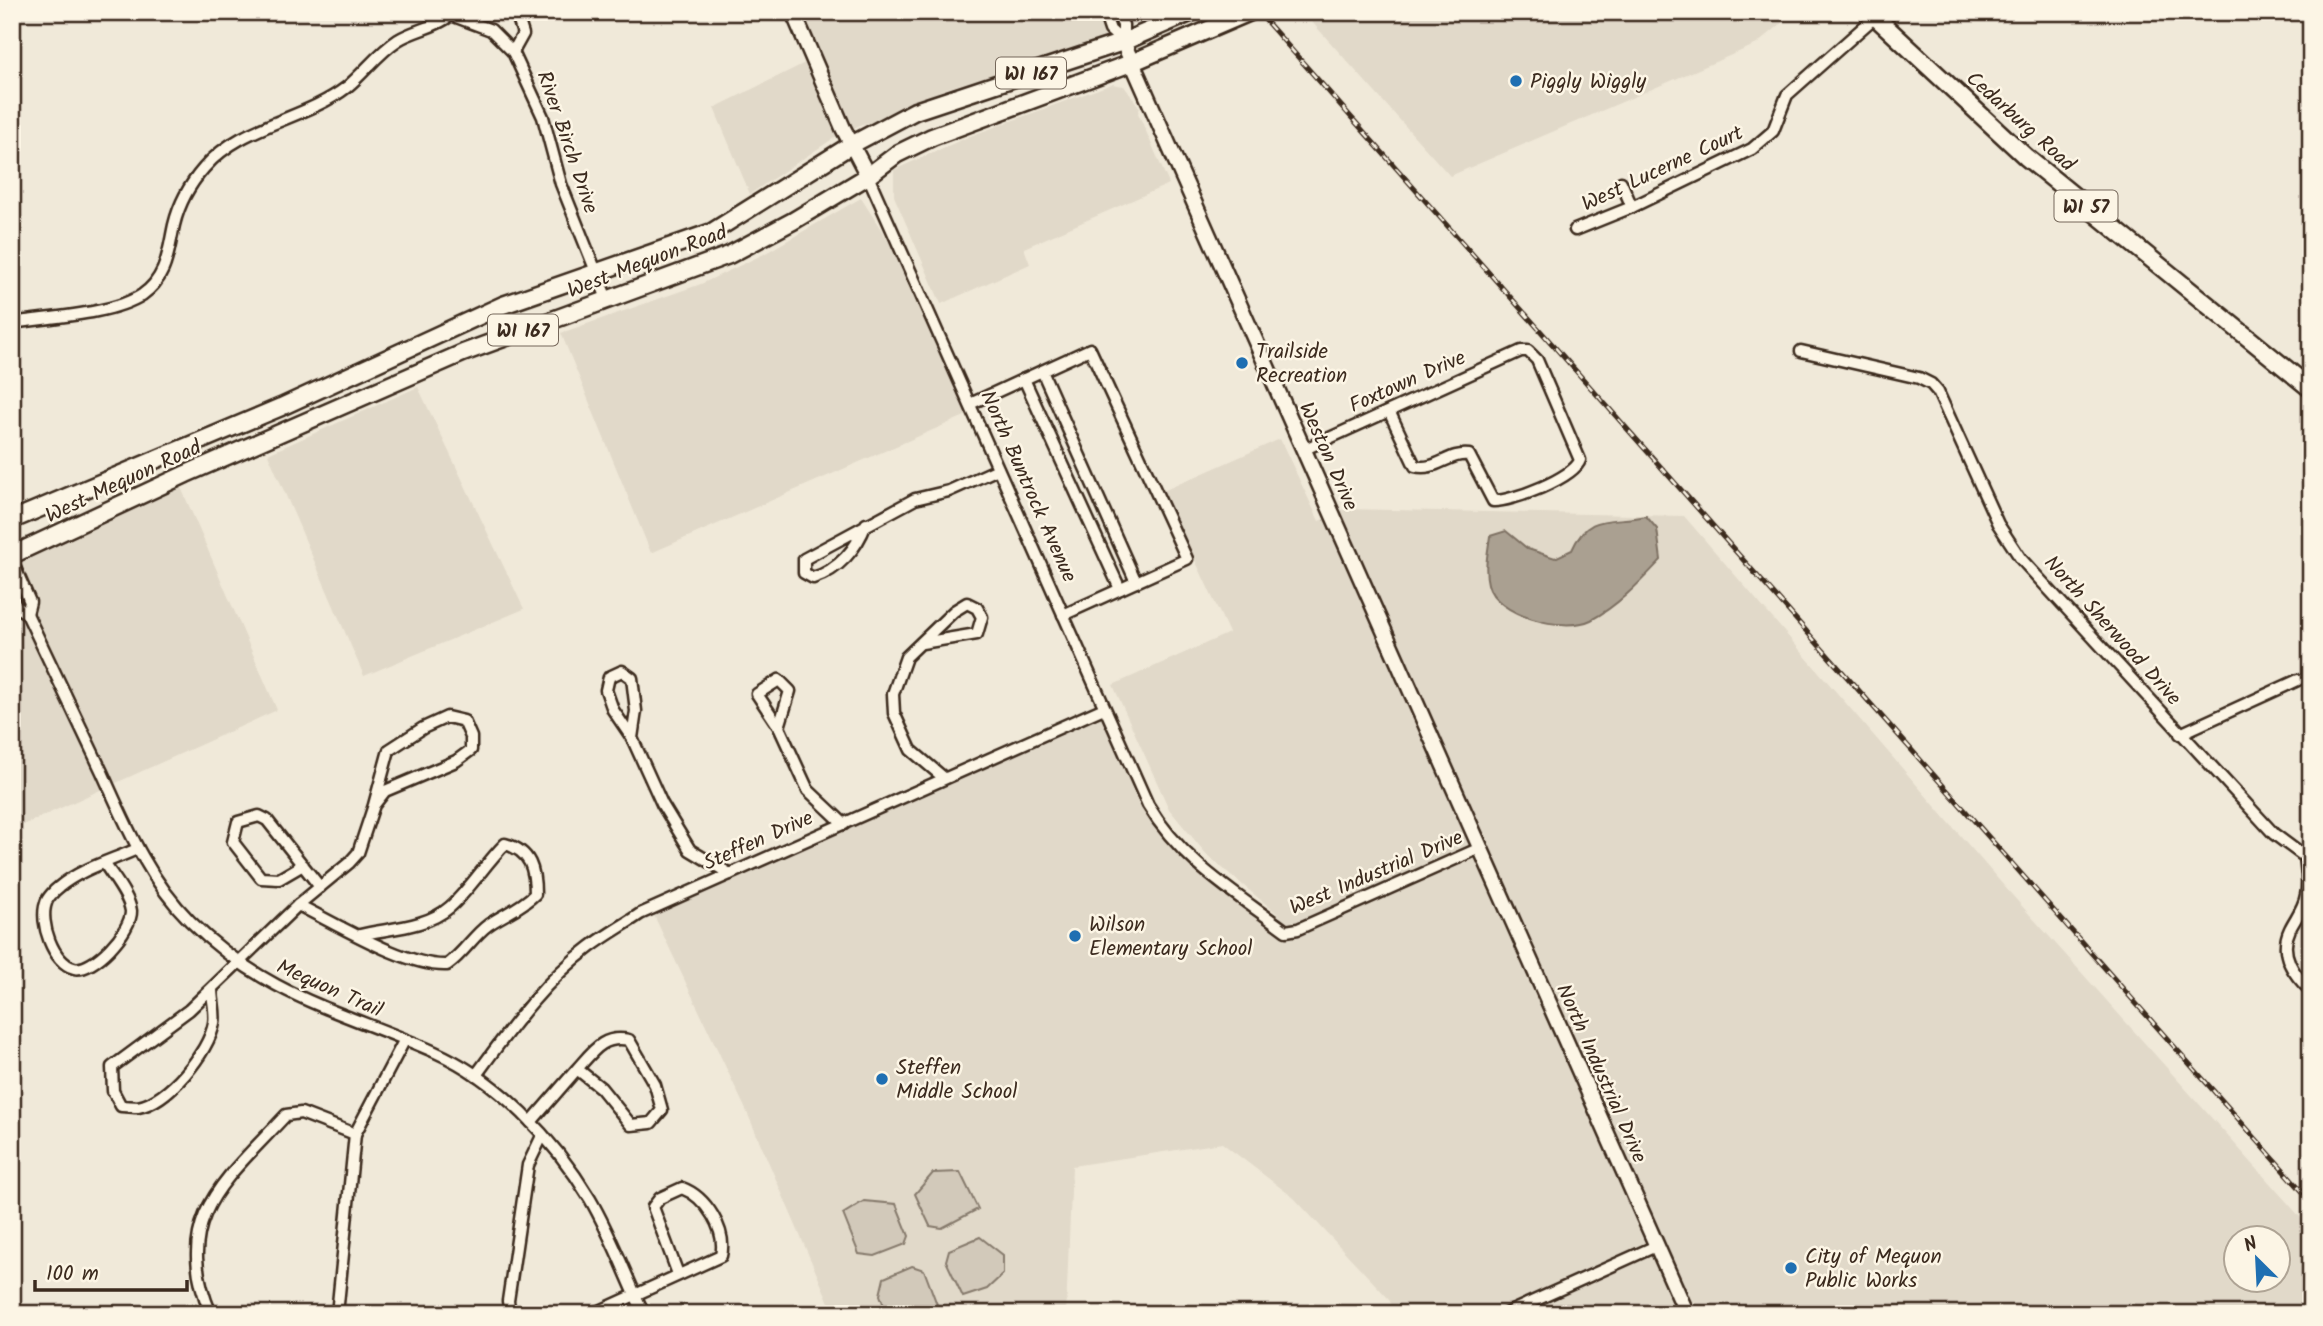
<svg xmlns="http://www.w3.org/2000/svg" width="2323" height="1326" viewBox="0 0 2323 1326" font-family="Kalam,sans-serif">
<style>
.built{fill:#e1d9c9;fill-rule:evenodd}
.green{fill:#d2c9ba;stroke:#867a6c;stroke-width:2}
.water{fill:#aaa091;stroke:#7e7163;stroke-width:2}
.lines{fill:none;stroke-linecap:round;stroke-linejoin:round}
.street-casing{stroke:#3b2a1e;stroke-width:15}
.secondary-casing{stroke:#3b2a1e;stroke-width:19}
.primary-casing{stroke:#3b2a1e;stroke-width:21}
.street{stroke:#fcf5e5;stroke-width:10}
.secondary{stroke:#fcf5e5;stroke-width:14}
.primary{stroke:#fcf5e5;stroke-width:16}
.rail-casing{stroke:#3b2a1e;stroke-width:5}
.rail{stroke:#fcf5e5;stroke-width:2.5;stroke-dasharray:8;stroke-linecap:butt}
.poi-dot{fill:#1f6fb2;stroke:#fcf5e5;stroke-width:2.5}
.labels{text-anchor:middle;stroke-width:5;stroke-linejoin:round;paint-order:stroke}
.shield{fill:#fcf5e5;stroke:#75675a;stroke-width:2}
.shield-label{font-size:19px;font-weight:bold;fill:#3b2a1e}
.poi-label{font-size:21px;fill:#3b2a1e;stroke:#fcf5e5;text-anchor:start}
.street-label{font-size:21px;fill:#3b2a1e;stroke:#fcf5e5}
</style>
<rect width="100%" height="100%" fill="#f0e9d9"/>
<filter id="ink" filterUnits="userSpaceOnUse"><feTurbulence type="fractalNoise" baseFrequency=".0143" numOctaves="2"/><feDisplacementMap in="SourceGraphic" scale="14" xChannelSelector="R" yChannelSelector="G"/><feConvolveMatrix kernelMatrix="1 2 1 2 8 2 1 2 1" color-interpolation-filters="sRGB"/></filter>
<g filter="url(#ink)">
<g class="built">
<path d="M801,12h362l-62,26 -6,6 -150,45 -70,33 -13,2 -25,12 -87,58 -36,-86 105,-52z"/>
<path d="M1303,12h492l-38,32 -307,132z"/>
<path d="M1112,84l12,2 16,22 -2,5 31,71 -145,64 6,16 -89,40 -47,-108v-26l76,-34z"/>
<path d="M861,198l56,88 57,126 -323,141 -90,-220 140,-49 63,-30z"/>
<path d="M418,387l106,222 -160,67 -96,-222z"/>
<path d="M1280,439l39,82 27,-12 338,7 320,370 307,343v85h-916l-6,-15 -95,-101 -72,-55 -150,23 -6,148h-232l-88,-204 -95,-201 453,-201 66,131 115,90 -5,-13 -73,-61 -38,-46 -56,-124 116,-52 -66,-142zM2236,1238h42v42h-42z"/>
<path d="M180,485l97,225 -265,120v-270z"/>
</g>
<g class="green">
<path d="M960,1172l18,37 -36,19 -12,-2 -15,-32 18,-21z"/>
<path d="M864,1201l32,3 13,32 -3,8 -31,12 -16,-2 -16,-40z"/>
<path d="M980,1237l23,18v19l-16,15 -24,8 -17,-36 3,-11z"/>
<path d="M912,1266l12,4 15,40 -11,4h-41l-7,-19 4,-17z"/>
</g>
<path class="water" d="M1646,516l11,13 4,31c-20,21 -43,46 -70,60 -27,13 -96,-4 -103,-36 -4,-16 0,-32 2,-48l16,-5 22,18 27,9 17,-8c17,-39 40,-26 74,-34z"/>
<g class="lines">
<g class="street-casing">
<g id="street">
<path d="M1104,12l6,18 13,12"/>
<path d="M1117,12l6,13v17"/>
<path d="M513,52l10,-18 -7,-22"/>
<path d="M868,176l280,629c33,56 87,88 138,126l12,-2 182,-81"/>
<path d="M1621,182l11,25"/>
<path d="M1575,230l57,-23 120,-58 21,-18 14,-36 88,-78"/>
<path d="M12,323c37,-6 99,-8 130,-28 25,-17 26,-43 32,-70 5,-21 16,-41 30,-57 37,-44 99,-47 143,-81 18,-15 31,-34 51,-47 16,-10 39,-13 53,-25l40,15 22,22 30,65 18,67 46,115"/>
<path d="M1801,351l118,27 12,6 7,8 60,132 23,35 253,275 31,23c1,12 4,26 1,38 -2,13 -10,22 -16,34 -12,25 4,46 21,62"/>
<path d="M1042,371l94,211"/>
<path d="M1024,379l96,210"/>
<path d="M970,404l120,-55 97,210 -124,56"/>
<path d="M1303,450l218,-99h7l9,9 43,100c-6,18 -69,42 -87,41l-24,-46c-20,-3 -34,17 -54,11l-26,-55"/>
<path d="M866,524c-9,24 -27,46 -53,54l-9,-5v-14l111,-60 34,-8 49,-22"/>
<path d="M12,561l18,41 -3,12"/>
<path d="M12,598l4,8 11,8c25,53 50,106 75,158 24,53 46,107 88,149 78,77 150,89 245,131 63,28 119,87 155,147 21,36 36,77 54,115"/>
<path d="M922,643l55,-9 5,-17 -5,-9 -10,-5 -13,8 -48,46 -13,37 1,19 17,37 33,28"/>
<path d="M779,727l11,-36 -11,-11 -22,14 22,33 29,63 36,34"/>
<path d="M2180,734l118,-54"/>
<path d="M632,738l4,-27 -4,-33 -10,-7 -13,6 -3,13 7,20 19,28 30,66 28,46 40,24"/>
<path d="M105,864c8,13 24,32 26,47 1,19 -38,62 -57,57 -21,-5 -35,-46 -28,-65 1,-5 9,-13 13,-16 21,-18 54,-27 78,-38"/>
<path d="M303,865l-24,14 -18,-1 -28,-36 5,-20 21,-6 8,4 53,67"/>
<path d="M298,905c39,19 108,62 149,60 16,-11 26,-29 41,-40 16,-11 33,-17 47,-31 0,-24 -4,-43 -30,-50 -20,20 -35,45 -55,63 -24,21 -61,21 -90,28"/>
<path d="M212,989c0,11 4,24 2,34 -5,29 -46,79 -76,84 -5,0 -12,-1 -17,-1l-8,-15 -1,-24 77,-57 109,-105 51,-42 9,-10 16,-48 11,-14 71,-30 15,-11v-13l-7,-16 -17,-4 -24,11 -34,22 -15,55"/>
<path d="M476,1075c34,-46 68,-94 114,-128 16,-12 34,-22 50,-33l464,-206"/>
<path d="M531,1122l46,-53 24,19 30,37 20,-2 11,-13 -7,-25 -26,-45c-26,-5 -35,10 -52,29"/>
<path d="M211,1314c-41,-96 15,-134 75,-199l15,-2 54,21"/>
<path d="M337,1314l18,-180 49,-93"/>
<path d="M510,1314l-2,-13 20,-136 14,-29"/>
<path d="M593,1314l128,-58c6,-26 -15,-59 -39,-68l-22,10 -7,9 25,67"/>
<path d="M1505,1314l151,-68"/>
</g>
</g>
<g class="secondary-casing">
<g id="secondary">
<path d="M793,12l50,116 25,48"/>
<path d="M1123,42l564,1272"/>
</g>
</g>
<g class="primary-casing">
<g id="primary">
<path d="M1870,12l156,145 285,232"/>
<path d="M12,520l269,-113 222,-102 209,-73 139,-87 64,-34 208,-69 69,-30"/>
<path d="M12,555l174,-81 277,-121 266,-98 64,-34 75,-45 29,-22 35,-17 199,-74 119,-51"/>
</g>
</g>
<use href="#street" class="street"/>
<use href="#secondary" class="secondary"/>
<use href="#primary" class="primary"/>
<g class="rail-casing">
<path id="rail" d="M1258,12l1053,1189"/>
</g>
<use href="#rail" class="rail"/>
</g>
</g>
<g class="poi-dot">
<circle cx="1516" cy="81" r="7"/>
<circle cx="1242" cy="363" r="7"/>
<circle cx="1075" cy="936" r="7"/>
<circle cx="882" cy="1079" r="7"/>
<circle cx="1791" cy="1268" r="7"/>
</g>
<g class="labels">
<g class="shield">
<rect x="996" y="57.5" width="70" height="31" rx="5"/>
<rect x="2054.5" y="190.5" width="63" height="31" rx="5"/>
<rect x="488" y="314.5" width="70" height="31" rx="5"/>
</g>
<g class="shield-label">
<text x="1031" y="80">WI 167</text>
<text x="2086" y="213">WI 57</text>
<text x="523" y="337">WI 167</text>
</g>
<g class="poi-label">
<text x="1530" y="88">Piggly Wiggly</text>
<text x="1256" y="358">Trailside<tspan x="1256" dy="24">Recreation</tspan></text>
<text x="1089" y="931">Wilson<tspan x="1089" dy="24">Elementary School</tspan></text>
<text x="896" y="1074">Steffen<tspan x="896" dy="24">Middle School</tspan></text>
<text x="1805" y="1263">City of Mequon<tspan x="1805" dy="24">Public Works</tspan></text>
</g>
<g class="street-label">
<text transform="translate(2021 121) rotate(42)" y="7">Cedarburg Road</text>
<text transform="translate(568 142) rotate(71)" y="7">River Birch Drive</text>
<text transform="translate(1662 168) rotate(-25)" y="7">West Lucerne Court</text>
<text transform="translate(647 261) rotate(-21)" y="7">West Mequon Road</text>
<text transform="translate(1407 381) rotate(-24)" y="7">Foxtown Drive</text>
<text transform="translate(1329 456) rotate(66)" y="7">Weston Drive</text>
<text transform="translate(123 481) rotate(-25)" y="7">West Mequon Road</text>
<text transform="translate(1029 486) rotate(66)" y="7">North Buntrock Avenue</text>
<text transform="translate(2113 630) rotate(48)" y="7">North Sherwood Drive</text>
<text transform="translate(758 840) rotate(-24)" y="7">Steffen Drive</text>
<text transform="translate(1376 872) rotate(-23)" y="7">West Industrial Drive</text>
<text transform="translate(330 988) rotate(24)" y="7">Mequon Trail</text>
<text transform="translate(1602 1073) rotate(66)" y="7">North Industrial Drive</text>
</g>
</g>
<rect width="2323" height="1326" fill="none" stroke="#fcf5e5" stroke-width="42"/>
<rect x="21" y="21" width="2281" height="1284" fill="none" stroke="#3b2a1e" stroke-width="2.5" filter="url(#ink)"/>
<g transform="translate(2257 1259) rotate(336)"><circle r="33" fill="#fcf5e5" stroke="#afa495" stroke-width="2"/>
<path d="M0-5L12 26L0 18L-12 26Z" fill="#1f6fb2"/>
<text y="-10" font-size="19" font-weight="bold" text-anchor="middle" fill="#3b2a1e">N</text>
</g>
<path d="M35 1280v10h152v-10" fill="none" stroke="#3b2a1e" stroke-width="3.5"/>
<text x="46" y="1280" font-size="21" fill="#3b2a1e" stroke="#fcf5e5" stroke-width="5" paint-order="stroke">100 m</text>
</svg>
